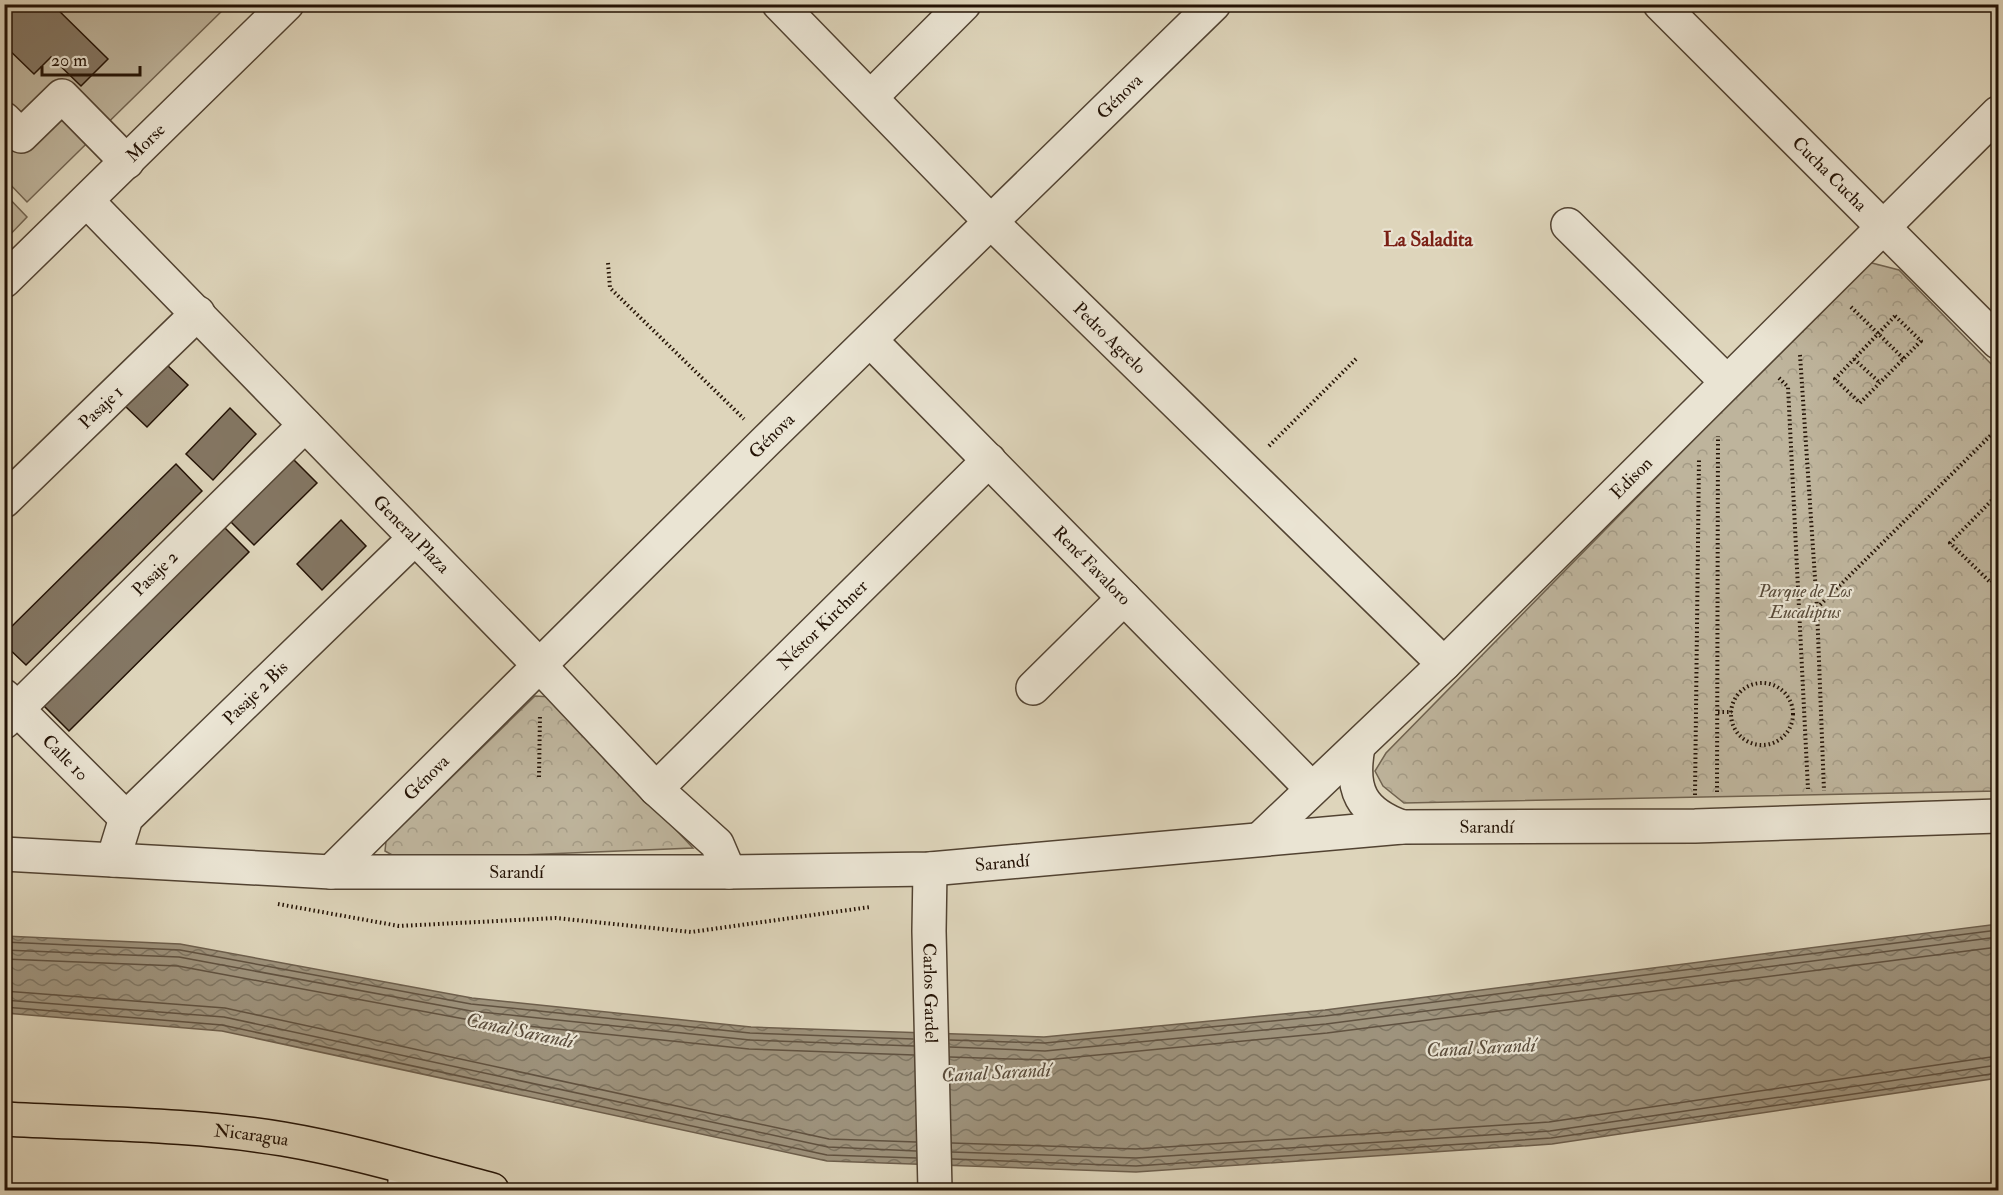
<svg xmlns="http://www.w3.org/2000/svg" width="2003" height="1195" viewBox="0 0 2003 1195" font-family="'IM FELL Double Pica',serif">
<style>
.grass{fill:#beb49c;stroke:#706350;stroke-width:1.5}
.forest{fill:url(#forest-crowns);stroke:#706350;stroke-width:1.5}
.water{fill:url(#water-waves);stroke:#6d5f4d;stroke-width:1.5}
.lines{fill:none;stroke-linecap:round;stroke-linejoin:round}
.shore{stroke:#605241;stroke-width:1.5}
.building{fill:#847764;stroke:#231205;stroke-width:1.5}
.minor-casing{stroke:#524332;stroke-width:36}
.major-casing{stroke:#231205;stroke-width:36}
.path{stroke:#231205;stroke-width:4;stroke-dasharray:1.5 3;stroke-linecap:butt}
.minor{stroke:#eae4d3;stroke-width:33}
.major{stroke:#ded5bb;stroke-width:33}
.labels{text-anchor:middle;stroke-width:4.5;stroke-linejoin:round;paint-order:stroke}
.street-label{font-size:18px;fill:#231205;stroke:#eae4d3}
.park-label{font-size:18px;font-style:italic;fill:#594b3a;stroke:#eae4d3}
.neighbourhood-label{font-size:20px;font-weight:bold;fill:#7a1f14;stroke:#eae4d3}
.water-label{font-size:20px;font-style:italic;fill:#5a4c3b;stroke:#eae4d3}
</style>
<defs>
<pattern id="forest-crowns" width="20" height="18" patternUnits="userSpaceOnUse" patternTransform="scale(1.5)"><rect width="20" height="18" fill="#beb49c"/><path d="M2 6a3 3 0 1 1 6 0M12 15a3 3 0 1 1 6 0" fill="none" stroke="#a39a85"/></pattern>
<pattern id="water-waves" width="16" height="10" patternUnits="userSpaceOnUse" patternTransform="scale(1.5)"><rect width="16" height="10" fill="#9e937d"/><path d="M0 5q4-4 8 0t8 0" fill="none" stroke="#807764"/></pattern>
</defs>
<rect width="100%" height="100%" fill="#ded5bb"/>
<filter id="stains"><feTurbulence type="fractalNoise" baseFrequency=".00333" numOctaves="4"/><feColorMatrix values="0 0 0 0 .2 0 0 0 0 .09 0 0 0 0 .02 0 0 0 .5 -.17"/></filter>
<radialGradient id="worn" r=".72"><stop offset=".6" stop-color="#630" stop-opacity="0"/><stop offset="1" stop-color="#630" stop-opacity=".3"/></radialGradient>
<g class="grass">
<path d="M5,5h223l-201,197 -22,-23z"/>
<path d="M5,194l22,23 -22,23z"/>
</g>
<g class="forest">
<path d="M1868,262l31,8 99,101v420l-594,12 -21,-17 -8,-15 11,-18z"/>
<path d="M535,696l17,1 141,151 -292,12 -16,-9 1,-10z"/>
</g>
<path class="water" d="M1998,924v154l-446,66 -416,28 -309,-11 -605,-130 -217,-18v-77l175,8 292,54 279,29 293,10 281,-27z"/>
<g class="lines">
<g class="shore">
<path d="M4,942l176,8 291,54 279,29 163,6"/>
<path d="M4,950l175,7 292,54 279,29 164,6"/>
<path d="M4,959l174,7 292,54 279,29 165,6"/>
<path d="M4,991l221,17 604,131 87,3"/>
<path d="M4,1000l220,17 604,130 88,4"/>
<path d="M4,1007l218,18 605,130 89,3"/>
<path d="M950,1040l95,3 280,-27 673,-86"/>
<path d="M950,1047l95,4 281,-27 672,-87"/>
<path d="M950,1057l95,3 282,-27 671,-86"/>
<path d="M952,1143l184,6 413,-27 449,-66"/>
<path d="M952,1152l184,6 414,-27 448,-66"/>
<path d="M952,1159l184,7 415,-28 447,-65"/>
</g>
</g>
<g class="building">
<path d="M4,4h48l56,55 -27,27 -30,-29 -17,17 -30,-29z"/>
<path d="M166,364l22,21 -41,42 -22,-21z"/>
<path d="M230,408l26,26 -43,46 -27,-26z"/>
<path d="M293,459l24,24 -63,62 -23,-23z"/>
<path d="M176,464l26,27 -176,174 -22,-21v-10z"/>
<path d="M341,520l25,26 -44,44 -25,-26z"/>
<path d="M224,527l25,25 -180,179 -25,-25z"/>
</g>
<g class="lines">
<g class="minor-casing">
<g id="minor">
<path id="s1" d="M779,4l213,219 452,441"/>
<path id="s2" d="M1660,4l338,338"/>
<path d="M871,97l93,-93"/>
<path d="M4,119l17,17 41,-40 65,66"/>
<path id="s3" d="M87,201l453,465 116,123 61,55 12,28"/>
<path d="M1568,225l159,157"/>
<path id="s4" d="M4,281l283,-277"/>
<path id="s5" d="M871,341l441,448"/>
<path id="s6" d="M4,501l194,-188"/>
<path d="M1033,688l91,-90"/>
<path id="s7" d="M4,696l122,122"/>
<path id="s8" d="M4,722l301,-297"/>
<path d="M1358,747c-8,43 3,65 44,80"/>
<path id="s9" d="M656,789l333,-329"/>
<path id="s10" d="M1260,839l184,-175 554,-551"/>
<path id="s11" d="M4,854l327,18h398l201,-3 472,-42 293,-1 303,-10"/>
<path id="s12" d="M113,860l13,-42 289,-280"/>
<path id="s13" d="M930,869l-1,62 6,259"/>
<path id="s14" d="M331,872l435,-431 448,-437"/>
<path d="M405,1167v23"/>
</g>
</g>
<g class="major-casing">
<g id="major">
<path id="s15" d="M4,1119c93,5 188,5 279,20 71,12 140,33 209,51"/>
</g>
</g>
<g class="path">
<path d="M608,263l2,25 134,131"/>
<path d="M1851,307l53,52"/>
<path d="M1895,316l26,25 -61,62 -25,-24z"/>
<path d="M1800,355l17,253 7,183"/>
<path d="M1854,359l26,24"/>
<path d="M1779,378l9,9 20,402"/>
<path d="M1269,446l89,-89"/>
<path d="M1998,494l-48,49 41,40 7,-8"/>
<path d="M1817,608l181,-180"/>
<circle cx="1762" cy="714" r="31"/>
<path d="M1718,712h14"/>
<path d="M539,777l1,-63"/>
<path d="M1717,792l1,-356"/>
<path d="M1695,795l4,-337"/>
<path d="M278,904l121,22 157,-8 135,14 179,-25"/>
</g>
<use href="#minor" class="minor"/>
<use href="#major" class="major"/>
</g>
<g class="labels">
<g class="street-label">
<text dy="6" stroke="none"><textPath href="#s14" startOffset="1106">Génova</textPath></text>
<text dy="6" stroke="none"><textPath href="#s4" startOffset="198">Morse</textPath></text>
<text dy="6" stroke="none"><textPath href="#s2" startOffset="240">Cucha Cucha</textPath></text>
<text dy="6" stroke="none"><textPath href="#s1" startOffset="470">Pedro Agrelo</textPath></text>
<text dy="6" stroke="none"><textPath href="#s6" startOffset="135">Pasaje 1</textPath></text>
<text dy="6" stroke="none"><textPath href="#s14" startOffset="620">Génova</textPath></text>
<text dy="6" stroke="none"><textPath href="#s10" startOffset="518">Edison</textPath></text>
<text dy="6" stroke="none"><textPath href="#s3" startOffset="465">General Plaza</textPath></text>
<text dy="6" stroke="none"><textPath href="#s5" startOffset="315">René Favaloro</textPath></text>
<text dy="6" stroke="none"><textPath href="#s8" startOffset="212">Pasaje 2</textPath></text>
<text dy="6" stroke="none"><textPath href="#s9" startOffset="234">Néstor Kirchner</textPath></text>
<text dy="6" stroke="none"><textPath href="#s12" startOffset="224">Pasaje 2 Bis</textPath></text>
<text dy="6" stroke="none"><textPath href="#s7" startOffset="87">Calle 10</textPath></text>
<text dy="6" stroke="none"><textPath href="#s14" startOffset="134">Génova</textPath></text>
<text dy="6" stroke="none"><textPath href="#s11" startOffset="1485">Sarandí</textPath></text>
<text dy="6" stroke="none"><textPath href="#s11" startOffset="999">Sarandí</textPath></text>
<text dy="6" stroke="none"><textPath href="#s11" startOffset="513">Sarandí</textPath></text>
<text dy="6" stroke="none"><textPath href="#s13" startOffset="124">Carlos Gardel</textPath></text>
<text dy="6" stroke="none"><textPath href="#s15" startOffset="248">Nicaragua</textPath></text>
</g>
<g class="park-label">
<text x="1805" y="597">Parque de Los<tspan x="1805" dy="21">Eucaliptus</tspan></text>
</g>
<g class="neighbourhood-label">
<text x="1428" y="246">La Saladita</text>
</g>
<g class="water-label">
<text transform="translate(520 1030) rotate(12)" y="7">Canal Sarandí</text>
<text transform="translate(1481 1047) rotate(-3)" y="7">Canal Sarandí</text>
<text transform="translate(996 1072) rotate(-3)" y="7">Canal Sarandí</text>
</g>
</g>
<rect width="2003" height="1195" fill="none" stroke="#ded5bb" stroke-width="24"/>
<rect x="6" y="6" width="1991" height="1183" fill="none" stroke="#231205" stroke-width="3"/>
<rect x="12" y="12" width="1979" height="1171" fill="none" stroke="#231205" stroke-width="1.5"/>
<path d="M42 66v9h98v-9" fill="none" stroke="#231205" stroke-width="3"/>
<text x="51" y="66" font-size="18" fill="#231205" stroke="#eae4d3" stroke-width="4.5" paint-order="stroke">20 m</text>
<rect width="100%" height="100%" filter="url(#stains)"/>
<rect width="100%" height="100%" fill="url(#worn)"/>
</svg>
